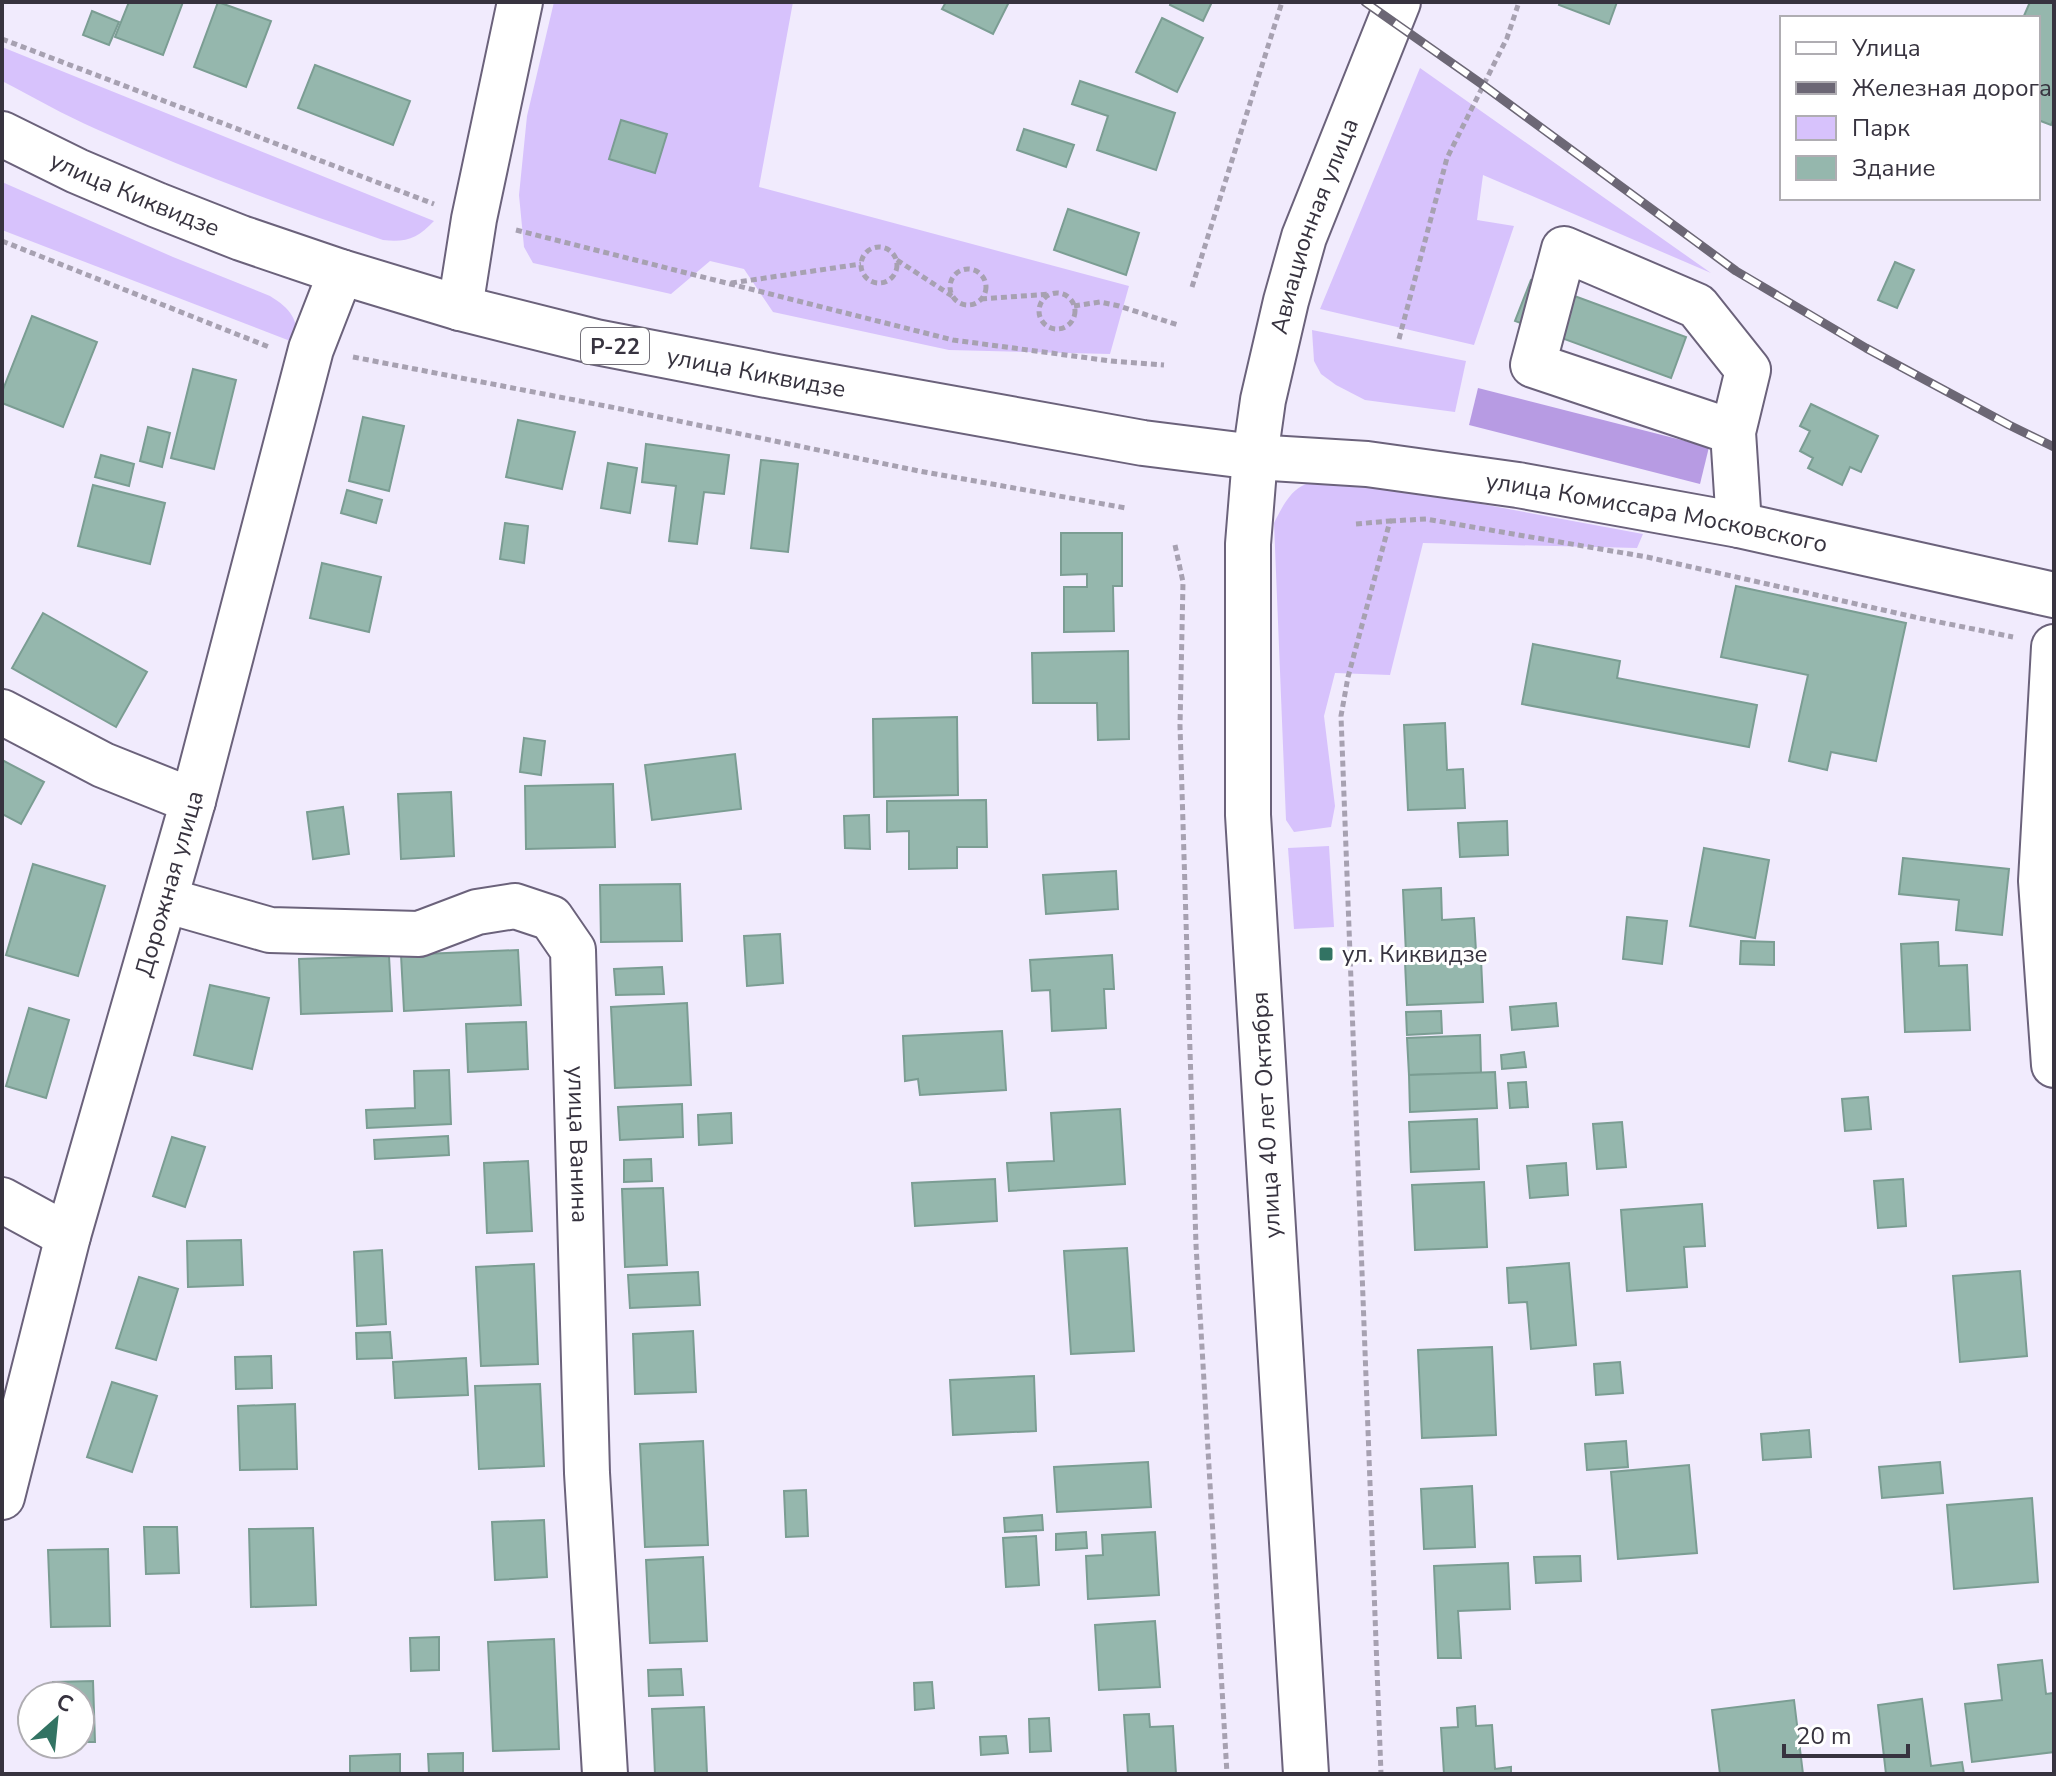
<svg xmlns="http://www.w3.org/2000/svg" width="2056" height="1776" viewBox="0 0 2056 1776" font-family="'Nunito Sans',sans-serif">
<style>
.green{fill:#d7c2fc}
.forest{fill:#b79be3}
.building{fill:#95b7ad;stroke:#7b9d93;stroke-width:2}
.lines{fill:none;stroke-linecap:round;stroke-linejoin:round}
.minor-casing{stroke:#6b627b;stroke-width:48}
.major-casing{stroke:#6b627b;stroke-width:48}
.path{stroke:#a7a1b1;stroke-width:5;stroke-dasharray:6 4;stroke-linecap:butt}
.minor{stroke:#fff;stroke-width:44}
.major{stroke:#fff;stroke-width:44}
.rail-casing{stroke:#6c6775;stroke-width:9}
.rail{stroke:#fff;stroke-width:6;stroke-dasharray:18;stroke-linecap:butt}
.poi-dot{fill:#327363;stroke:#fff;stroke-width:3}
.labels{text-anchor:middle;stroke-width:6;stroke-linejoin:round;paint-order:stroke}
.shield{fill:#fff;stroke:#737079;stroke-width:2}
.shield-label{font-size:22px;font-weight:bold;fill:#37333f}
.street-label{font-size:24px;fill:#37333f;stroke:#fff}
.poi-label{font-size:24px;fill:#37333f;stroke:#fff;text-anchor:start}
</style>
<rect width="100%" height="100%" fill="#f1ebfd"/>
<g class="green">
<path d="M554,2h239l-34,185 370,99 -19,68 -161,-4 -176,-38 -29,-43 -34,-8 -39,33 -138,-31 -9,-16 -5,-52 8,-79z"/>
<path d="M2,47l432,174c-16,17 -28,22 -51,19 -97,-33 -193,-69 -287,-111 -32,-14 -63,-32 -94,-48z"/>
<path d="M1420,68l291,205 -228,-98 -6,45 37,6 -40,119 -154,-36z"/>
<path d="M2,182l171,75 97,39c21,13 28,23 28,48l-296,-114z"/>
<path d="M1312,330l154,31 -11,51 -90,-12 -29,-15 -15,-11 -7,-13z"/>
<path d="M1347,479l296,55 -6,14 -214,-5 -33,132 -55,-2 -11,43 11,90 -4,21 -37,5 -8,-12 -12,-297c20,-40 28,-43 73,-44z"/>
<path d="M1329,846l5,81 -40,2 -6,-81z"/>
</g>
<path class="forest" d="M1478,388l231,59 -9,37 -231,-59z"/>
<g class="building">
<path d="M129,2h54l-20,53 -48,-18z"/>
<path d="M218,2l53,19 -25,66 -52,-20z"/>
<path d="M946,2h63l-16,32 -51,-25z"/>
<path d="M1171,2h41l-9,19 -33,-16z"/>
<path d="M1560,2h57l-8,22 -50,-19z"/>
<path d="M2030,2h24v116l-3,7 -13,-5v-102h-15z"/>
<path d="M92,11l27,11 -10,23 -26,-10z"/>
<path d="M1162,18l41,20 -26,54 -41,-20z"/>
<path d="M315,65l95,36 -17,44 -95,-37z"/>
<path d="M1080,81l95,32 -19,57 -59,-20 11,-34 -36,-12z"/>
<path d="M621,120l46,14 -12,39 -46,-14z"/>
<path d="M1024,129l50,16 -8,22 -49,-17z"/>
<path d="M1068,209l71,24 -13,42 -72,-25z"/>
<path d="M1895,262l19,8 -17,38 -19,-8z"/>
<path d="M1531,280l155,57 -15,41 -156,-57z"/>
<path d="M32,316l65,26 -34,85 -61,-24v-11z"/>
<path d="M193,369l43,11 -22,89 -43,-11z"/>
<path d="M1811,404l67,32 -17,36 -11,-5 -8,18 -34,-17 5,-10 -13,-7 10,-20 -10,-5z"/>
<path d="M363,417l41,9 -15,65 -40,-10z"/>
<path d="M518,420l57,12 -13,57 -56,-12z"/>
<path d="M148,427l22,6 -8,34 -22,-6z"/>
<path d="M646,444l83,11 -5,39 -20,-2 -7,52 -28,-3 7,-55 -34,-4z"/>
<path d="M101,455l33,9 -5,22 -34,-9z"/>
<path d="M761,460l37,4 -10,88 -37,-4z"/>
<path d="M608,463l29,5 -7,45 -29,-5z"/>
<path d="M93,485l72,18 -15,61 -72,-18z"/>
<path d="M347,490l35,10 -6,23 -35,-10z"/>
<path d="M505,523l23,3 -4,37 -24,-4z"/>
<path d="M1061,533h61v53h-9l1,45 -50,1v-45h23v-13l-26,1z"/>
<path d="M322,563l59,14 -12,55 -59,-14z"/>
<path d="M1736,586l170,37 -30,138 -45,-9 -4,18 -38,-9 19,-86 -87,-18z"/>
<path d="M43,613l104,59 -31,55 -104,-59z"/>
<path d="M1533,644l87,17 -3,17 140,27 -8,42 -227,-43z"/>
<path d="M1128,651l1,88 -31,1 -1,-37h-64l-1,-50z"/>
<path d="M957,717l1,78 -84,2 -1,-78z"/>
<path d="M1445,723l2,47 16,-1 2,39 -57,2 -4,-85z"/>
<path d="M524,738l21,3 -4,34 -21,-3z"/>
<path d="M735,754l6,55 -89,11 -7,-55z"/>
<path d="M2,760l42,22 -23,42 -19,-10z"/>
<path d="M613,784l2,63 -89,2 -1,-63z"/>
<path d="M451,792l3,64 -53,3 -3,-65z"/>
<path d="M986,800l1,47h-30v21l-48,1v-38l-22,1v-31z"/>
<path d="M343,807l6,47 -36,5 -6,-47z"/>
<path d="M869,815l1,34 -25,-1 -1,-32z"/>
<path d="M1507,821l1,34 -48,2 -2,-34z"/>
<path d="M1704,848l65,12 -14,78 -65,-12z"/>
<path d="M1903,858l106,11 -7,66 -46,-5 3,-30 -60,-6z"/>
<path d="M33,864l72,22 -27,90 -72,-21z"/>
<path d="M1116,871l2,38 -72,5 -3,-39z"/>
<path d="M680,884l2,57 -81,1 -1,-57z"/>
<path d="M1441,888l1,32 32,-2 2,33 -70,3 -3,-64z"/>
<path d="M1627,917l40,4 -5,43 -39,-5z"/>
<path d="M780,934l3,49 -36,3 -3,-50z"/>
<path d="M1741,941l33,1v23l-34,-1z"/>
<path d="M1938,942l1,24 28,-1 3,65 -65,2 -4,-88z"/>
<path d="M518,950l3,55 -117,6 -3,-56z"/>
<path d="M1112,955l2,34h-10l2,39 -54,3 -2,-41 -18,1 -2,-31z"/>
<path d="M389,956l3,55 -91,3 -2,-55z"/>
<path d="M1481,959l2,43 -76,3 -2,-43z"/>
<path d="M662,967l2,27 -48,1 -2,-26z"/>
<path d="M210,985l59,13 -17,71 -58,-14z"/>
<path d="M687,1003l4,82 -76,3 -4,-81z"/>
<path d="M1556,1003l2,23 -46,4 -2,-23z"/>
<path d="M29,1008l40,12 -23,78 -40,-12z"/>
<path d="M1441,1011l1,22 -35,2 -1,-23z"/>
<path d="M526,1022l2,47 -60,3 -2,-48z"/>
<path d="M1002,1031l4,59 -86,5 -2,-16 -13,2 -2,-45z"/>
<path d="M1480,1035l1,38 -72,2 -2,-37z"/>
<path d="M1524,1052l2,15 -24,2 -1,-14z"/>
<path d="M449,1070l2,54 -84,4 -1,-18 49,-2 -1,-37z"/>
<path d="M1495,1072l2,36 -87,4 -1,-37z"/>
<path d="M1526,1082l2,25 -18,1 -2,-25z"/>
<path d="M1868,1097l3,32 -26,2 -3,-32z"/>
<path d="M682,1104l1,33 -63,3 -2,-33z"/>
<path d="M1120,1109l5,75 -116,7 -2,-28 47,-2 -3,-48z"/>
<path d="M731,1113l1,30 -33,2 -1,-30z"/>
<path d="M1477,1119l2,50 -68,3 -2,-50z"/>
<path d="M1622,1122l4,45 -29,2 -4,-45z"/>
<path d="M448,1136l1,19 -74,4 -1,-19z"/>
<path d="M172,1137l33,10 -20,60 -32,-11z"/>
<path d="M651,1159l1,22 -28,1v-22z"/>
<path d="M528,1161l4,70 -45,2 -3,-70z"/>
<path d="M1566,1163l2,32 -38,3 -3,-32z"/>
<path d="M995,1179l2,42 -82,5 -3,-43z"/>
<path d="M1903,1179l3,47 -28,2 -4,-47z"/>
<path d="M1484,1182l3,65 -72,3 -3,-65z"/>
<path d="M663,1188l4,77 -42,2 -3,-78z"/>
<path d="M1702,1204l3,42 -21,1 3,40 -60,4 -6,-81z"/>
<path d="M241,1240l2,45 -55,2 -1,-46z"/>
<path d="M1127,1248l7,103 -63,3 -7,-103z"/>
<path d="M382,1250l4,74 -29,2 -3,-74z"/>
<path d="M1569,1263l7,82 -45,4 -4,-47 -18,1 -2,-35z"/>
<path d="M534,1264l4,100 -57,2 -5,-99z"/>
<path d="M2020,1271l7,85 -67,6 -7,-86z"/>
<path d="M698,1272l2,33 -70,3 -2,-33z"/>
<path d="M139,1277l39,12 -22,71 -40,-12z"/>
<path d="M693,1331l3,61 -61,2 -2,-60z"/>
<path d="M390,1332l2,26 -35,1 -1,-26z"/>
<path d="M1492,1347l4,88 -74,3 -4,-88z"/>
<path d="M271,1356l1,32 -36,1 -1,-32z"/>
<path d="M466,1358l2,37 -73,3 -2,-36z"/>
<path d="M1620,1362l3,31 -27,2 -2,-31z"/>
<path d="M1034,1376l2,55 -83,4 -3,-55z"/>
<path d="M112,1382l45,14 -25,76 -45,-15z"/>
<path d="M540,1384l4,82 -65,3 -4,-83z"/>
<path d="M295,1404l2,65 -57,1 -2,-64z"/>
<path d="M1809,1430l2,27 -48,3 -2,-26z"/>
<path d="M703,1441l5,104 -63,2 -5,-103z"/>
<path d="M1626,1441l2,26 -41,3 -2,-26z"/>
<path d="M1148,1462l3,45 -94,5 -3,-45z"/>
<path d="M1940,1462l3,31 -61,5 -3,-31z"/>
<path d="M1689,1465l8,88 -79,6 -7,-87z"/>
<path d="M1472,1486l3,61 -51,2 -3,-60z"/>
<path d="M806,1490l2,46 -22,1 -2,-46z"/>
<path d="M2032,1498l6,84 -84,7 -7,-84z"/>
<path d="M1042,1515l1,15 -38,2 -1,-14z"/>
<path d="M544,1520l3,57 -52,3 -3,-58z"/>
<path d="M144,1527h33l2,46 -33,1z"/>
<path d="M313,1528l3,77 -65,2 -2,-78z"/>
<path d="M1086,1532l1,16 -31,2v-16z"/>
<path d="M1155,1532l4,63 -71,4 -2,-43 17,-1 -1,-20z"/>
<path d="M1036,1536l3,49 -33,2 -3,-49z"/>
<path d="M108,1549l2,77 -59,1 -3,-77z"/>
<path d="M1580,1556l1,25 -45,2 -2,-26z"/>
<path d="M703,1557l4,84 -57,2 -4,-83z"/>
<path d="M1508,1563l2,46 -52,2 3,47h-23l-4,-92z"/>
<path d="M1155,1621l5,66 -61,3 -4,-65z"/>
<path d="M439,1637v33l-28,1 -1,-33z"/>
<path d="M554,1639l5,110 -66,2 -5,-109z"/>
<path d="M2042,1660l4,34 8,-1v59l-82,10 -7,-58 37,-4 -4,-35z"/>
<path d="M681,1669l2,26 -34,1 -1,-26z"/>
<path d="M93,1681l2,61h-15v-46h-27v-14z"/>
<path d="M932,1682l2,26 -19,2 -1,-27z"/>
<path d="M1922,1699l9,67 31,-4 2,12h-78l-8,-69z"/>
<path d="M1794,1700l9,74h-83l-8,-64z"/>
<path d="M1475,1706l1,20 16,-1 3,44 16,-2v7h-67l-3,-46 17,-1 -1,-19z"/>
<path d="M704,1707l3,67h-52l-3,-65z"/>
<path d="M1149,1714l1,13 23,-1 3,48h-48l-4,-59z"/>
<path d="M1049,1718l2,33 -21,1 -1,-33z"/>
<path d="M1006,1736l2,17 -27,2 -1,-18z"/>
<path d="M463,1753v21h-34l-1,-20z"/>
<path d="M400,1754v20h-50v-18z"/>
</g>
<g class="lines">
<g class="minor-casing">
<g id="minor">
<path d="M460,308l14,-89 46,-217"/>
<path d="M1733,432l15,-62 -51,-64 -133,-57 -31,116 200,67 6,93"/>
<path d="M2054,647l-13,234 13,184"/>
<path d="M2,712l101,53 90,36"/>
<path id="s1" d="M165,900l105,30 149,4 58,-22 38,-6 36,12 22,32 14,523 18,301"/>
<path d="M2,1200l66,36"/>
<path id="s2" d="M2,1497l66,-261 125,-435 118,-452 30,-77"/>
</g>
</g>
<g class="major-casing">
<g id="major">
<path id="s3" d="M2,134l75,37 80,34 84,33 100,34 119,36 136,34 181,35 366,66 112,14 112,7 151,21 221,40 315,70"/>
<path id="s4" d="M1306,1774l-58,-959v-271l7,-87 8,-57 23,-99 18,-64 94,-235"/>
</g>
</g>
<g class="path">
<path d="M2,39l432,165"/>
<path d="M516,230l437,110 158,21 53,4"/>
<path d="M2,241l267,106"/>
<circle cx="879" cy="265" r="18"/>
<path d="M897,260l55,36"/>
<circle cx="968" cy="287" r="18"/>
<path d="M731,283l130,-19"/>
<path d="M1192,287l90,-285"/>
<circle cx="1057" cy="311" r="18"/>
<path d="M981,299l69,-5"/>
<path d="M1074,306l26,-4 19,4 59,19"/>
<path d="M1399,339l48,-181 60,-120 12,-36"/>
<path d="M353,357l263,51 303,63 207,37"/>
<path d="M1390,521l36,-2 221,38 272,61 94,19"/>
<path d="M1356,524l34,-3 -42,156 -7,39 40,1058"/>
<path d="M1175,545l8,37 -3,144 16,519 31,529"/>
</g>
<use href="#minor" class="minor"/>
<use href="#major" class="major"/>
<g class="rail-casing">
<path id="rail" d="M1365,2l118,83 253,186 130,77 143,77 45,22"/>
</g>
<use href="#rail" class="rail"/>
</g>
<rect class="poi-dot" x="1318" y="946" width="16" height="16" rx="4"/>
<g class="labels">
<rect class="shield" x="581" y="328" width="68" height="36" rx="6"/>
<g class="shield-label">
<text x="615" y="354">Р-22</text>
</g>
<g class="street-label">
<text dy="8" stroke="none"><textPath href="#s3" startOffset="146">улица Киквидзе</textPath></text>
<text dy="8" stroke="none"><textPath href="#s4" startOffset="1558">Авиационная улица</textPath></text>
<text dy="8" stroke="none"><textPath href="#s3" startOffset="794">улица Киквидзе</textPath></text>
<text dy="8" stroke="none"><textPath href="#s3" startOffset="1706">улица Комиссара Московского</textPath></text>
<text dy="8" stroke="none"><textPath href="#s2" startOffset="636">Дорожная улица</textPath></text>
<text transform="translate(1266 1115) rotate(-93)" y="8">улица 40 лет Октября</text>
<text dy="8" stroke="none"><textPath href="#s1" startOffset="630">улица Ванина</textPath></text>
</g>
<g class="poi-label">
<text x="1342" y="962">ул. Киквидзе</text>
</g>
</g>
<rect width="2056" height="1776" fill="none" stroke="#37333f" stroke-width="8"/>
<rect x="1780" y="16" width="260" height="184" fill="#ffffff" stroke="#afadb2" stroke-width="2"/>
<rect x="1796" y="42" width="40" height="12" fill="#ffffff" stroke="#afadb2" stroke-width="2"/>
<text x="1852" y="56" font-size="24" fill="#37333f">Улица</text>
<rect x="1796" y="82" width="40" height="12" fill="#6c6775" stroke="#afadb2" stroke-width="2"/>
<text x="1852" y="96" font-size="24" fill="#37333f">Железная дорога</text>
<rect x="1796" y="116" width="40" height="24" fill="#d7c2fc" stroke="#afadb2" stroke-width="2"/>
<text x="1852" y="136" font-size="24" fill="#37333f">Парк</text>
<rect x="1796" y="156" width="40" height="24" fill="#95b7ad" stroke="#afadb2" stroke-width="2"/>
<text x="1852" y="176" font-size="24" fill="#37333f">Здание</text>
<g transform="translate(56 1720) rotate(27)"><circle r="38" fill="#ffffff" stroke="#afadb2" stroke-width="2"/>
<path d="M0-6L14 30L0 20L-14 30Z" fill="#327363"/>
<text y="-12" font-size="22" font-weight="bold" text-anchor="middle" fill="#37333f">С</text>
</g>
<path d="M1784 1744v12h124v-12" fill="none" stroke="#37333f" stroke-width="4"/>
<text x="1796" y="1744" font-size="24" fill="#37333f" stroke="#ffffff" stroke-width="6" paint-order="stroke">20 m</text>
</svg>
